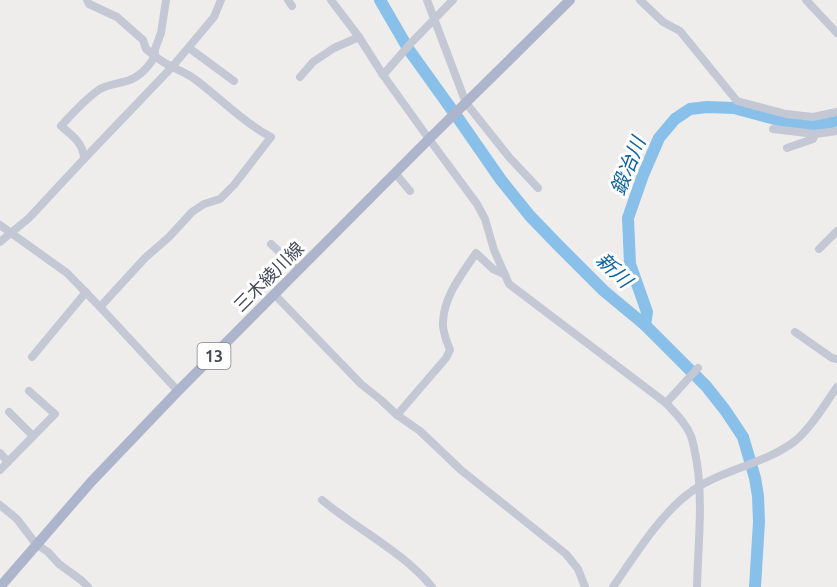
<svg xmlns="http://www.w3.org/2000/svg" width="837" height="587" viewBox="0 0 837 587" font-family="Ubuntu,'Noto Sans JP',sans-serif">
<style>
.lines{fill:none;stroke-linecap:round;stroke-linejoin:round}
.river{stroke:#88c0ea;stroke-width:12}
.minor{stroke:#c3c8d4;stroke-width:8}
.major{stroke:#acb5cb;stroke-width:10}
.labels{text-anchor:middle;stroke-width:6;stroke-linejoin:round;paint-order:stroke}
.shield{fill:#fff;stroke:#7d818b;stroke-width:1.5}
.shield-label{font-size:16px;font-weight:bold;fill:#454b59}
.street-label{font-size:18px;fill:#454b59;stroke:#fff}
.water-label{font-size:20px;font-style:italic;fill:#0e63a3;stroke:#fff}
</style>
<rect width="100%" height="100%" fill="#efedec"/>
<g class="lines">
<g class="river">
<path d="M380,0l29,50 51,71 41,59 29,36 27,28 47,47 41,34 61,61 19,24 18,27 12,41 3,18 1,26 -4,65"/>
<path d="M645,325l2,-13 -17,-48 -2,-46 15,-43 16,-37 16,-19 15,-10 17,-2 27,1 64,17 31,-2 8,-3"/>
</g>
<g class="minor">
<path d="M288,0l4,6"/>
<path d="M331,0l28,37 24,38 46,64 48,65 8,15 9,31 15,34 157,119c9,10 20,20 25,33 3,8 4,18 6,27 6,41 1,83 0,124"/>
<path d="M427,0l39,103 43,54 29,31"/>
<path d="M640,0l23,22 17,9 57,70 49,13 27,3 24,-5"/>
<path d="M806,0l31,33"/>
<path d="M189,48l45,33"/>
<path d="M383,75l29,-33 41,-42"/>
<path d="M300,77l13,-15 21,-14 25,-11"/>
<path d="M773,129l42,5 22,-3"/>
<path d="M787,148l26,-9 2,-5"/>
<path d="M84,159c0,-15 -12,-24 -23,-33 12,-13 24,-27 39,-37 7,-4 15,-5 23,-7 15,-3 25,-14 32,-26l-9,-7 -3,-9 -26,-23 -28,-13 -2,-4"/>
<path d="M395,173l15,18"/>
<path d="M0,225l67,48 33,34 78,84"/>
<path d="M0,242l29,-24 55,-59 88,-92 42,-50 7,-17"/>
<path d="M271,244l28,26"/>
<path d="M819,249l18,-18"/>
<path d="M275,295l86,89 20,16 16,15 23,16 41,39 105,84 12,15 7,18"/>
<path d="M100,307l45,-49 24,-21 23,-25 12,-8 16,-5 14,-14 37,-48c-28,-15 -50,-38 -75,-57 -13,-10 -29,-13 -41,-24v-7l6,-16 5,-33"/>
<path d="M795,332l37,26 5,1"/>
<path d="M32,357l54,-65"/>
<path d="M666,403l32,-35"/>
<path d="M9,412l24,24"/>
<path d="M397,415l49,-57 4,-8c-3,-8 -8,-19 -7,-28 1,-26 19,-48 33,-69l17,16 11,5"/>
<path d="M0,453l8,9"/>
<path d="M0,470l55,-56 -26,-23"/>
<path d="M322,500c36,30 80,51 110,87"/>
<path d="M0,505l17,14 19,25 12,8 11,12 22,16 7,7"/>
<path d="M613,587c21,-30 46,-71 75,-93 30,-24 76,-29 107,-53 16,-13 30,-37 42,-54"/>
</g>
<path class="major" d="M0,587l91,-105 87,-91 251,-252 141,-139"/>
</g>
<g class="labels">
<rect class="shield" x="197.5" y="343" width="33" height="26" rx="4.5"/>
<g class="shield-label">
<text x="214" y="362">13</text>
</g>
<g class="street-label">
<text transform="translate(269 277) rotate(-45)" y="6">三木綾川線</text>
</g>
<g class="water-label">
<text transform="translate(628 166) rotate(-68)" y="7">鍛冶川</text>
<text transform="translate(614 270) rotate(44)" y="7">新川</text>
</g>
</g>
</svg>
